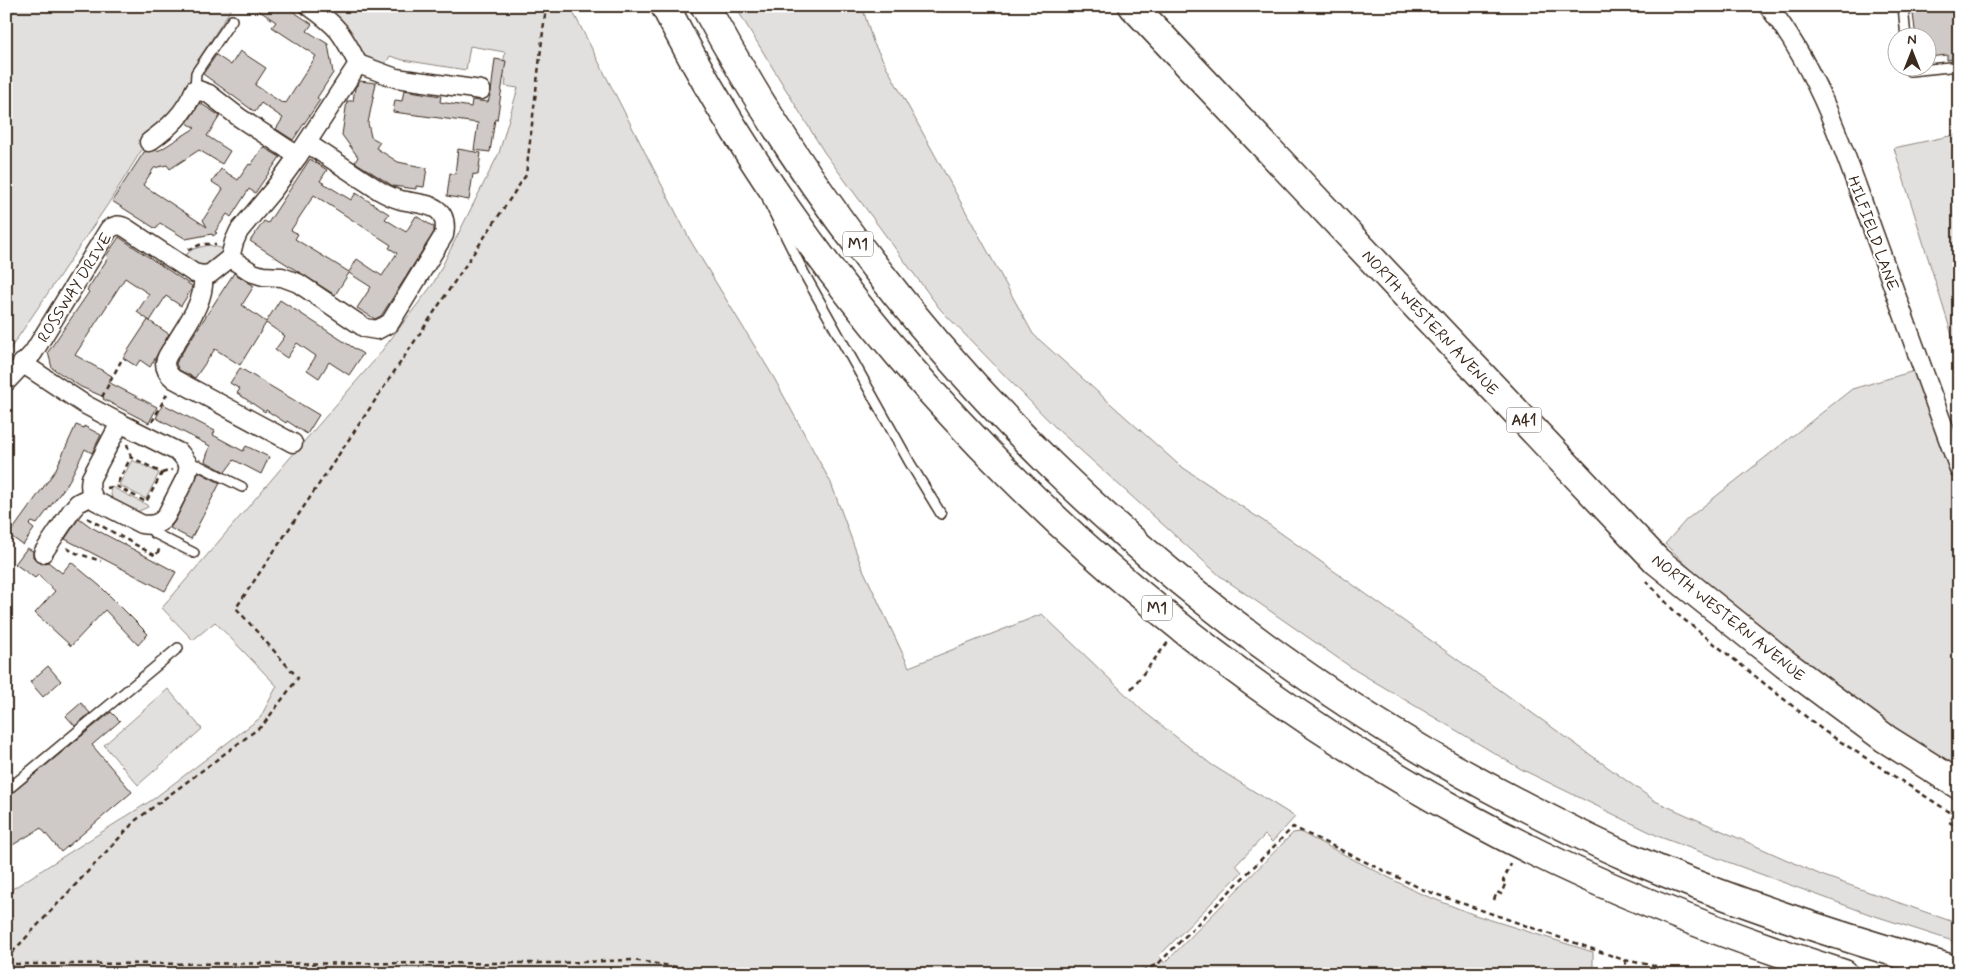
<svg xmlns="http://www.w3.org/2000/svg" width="1965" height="980" viewBox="0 0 1965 980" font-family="Mynerve,sans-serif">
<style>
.green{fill:#e2e0de;stroke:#8e857e}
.building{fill:#cfcac7;stroke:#3b2a1e;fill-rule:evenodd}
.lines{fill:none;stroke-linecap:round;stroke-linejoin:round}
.service-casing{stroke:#3b2a1e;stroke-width:12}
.minor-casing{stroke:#3b2a1e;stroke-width:21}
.trunk-casing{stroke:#3b2a1e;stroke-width:31}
.motorway-casing{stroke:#3b2a1e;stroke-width:31}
.path{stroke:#3b2a1e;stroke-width:2.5;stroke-dasharray:5 4;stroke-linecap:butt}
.service{stroke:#fff;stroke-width:9}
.minor{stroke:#fff;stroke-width:18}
.trunk{stroke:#fff;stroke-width:28}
.motorway{stroke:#fff;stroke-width:28}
.labels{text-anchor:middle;stroke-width:4;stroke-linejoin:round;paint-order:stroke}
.shield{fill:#fff;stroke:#766a62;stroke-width:1}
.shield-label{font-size:15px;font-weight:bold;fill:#3b2a1e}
.street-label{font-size:16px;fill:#3b2a1e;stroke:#fff}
</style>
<rect width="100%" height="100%" fill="#fff"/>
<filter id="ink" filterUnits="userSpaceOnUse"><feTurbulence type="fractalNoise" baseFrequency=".02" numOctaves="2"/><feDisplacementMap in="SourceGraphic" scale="10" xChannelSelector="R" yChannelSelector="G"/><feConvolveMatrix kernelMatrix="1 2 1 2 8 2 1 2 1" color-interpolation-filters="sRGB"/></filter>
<g filter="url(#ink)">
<g class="green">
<path d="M6,6h227l-42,65v14l-4,12 -36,38 -43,69 -102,151z"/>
<path d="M333,6h237l120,234 84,138 57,105 30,82 48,102 133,-53 101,97 69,54 83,52 -23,25 -7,-7 -29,30 6,7 -83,84 6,7 128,-130 7,-1 119,61 56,22 118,37v15l-10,7h-1576l-1,-81 146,-93 108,-82 17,-32 -62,-64 -22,18 -31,-32 133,-156 79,-91 59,-77 66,-131 19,-65 -13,-2 1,-7 -5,-1 4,-26 -35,-6 -4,24 -63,-10 -13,-4 -7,12 -21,-14 -33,-43z"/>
<path d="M735,6h127l11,36 160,292 146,131 92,61 384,275 166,74 138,49v19l-90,-29 -209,-77 -139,-68 -166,-99 -135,-94 -163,-147 -117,-120 -116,-157z"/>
<path d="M1959,134v224l-65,-210z"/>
<path d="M209,245l16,4 -2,5 -20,15 -21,-11 11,-9z"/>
<path d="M1914,371l40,106 5,18v281l-114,-77 -128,-104 -52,-51 21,-24 166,-131z"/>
<path d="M132,460l27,13 -13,26 -27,-14z"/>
<path d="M112,487l35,18 1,2 -11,5 -25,-13 -2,-11z"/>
<path d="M168,689l34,40 -64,56 -34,-40z"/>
</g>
<g class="building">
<path d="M252,6h33l27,18 -5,7 21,13 5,29 -16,25 3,2 -27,40 -17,-11 7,-11 -22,-15 -6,9 -52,-38 13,-19 15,10 9,-14 26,17 -11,17 27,18 1,-1 3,1 30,-47 -44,-29 4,-5z"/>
<path d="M1912,6h47v52l-12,2v-5l-19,2v-19h-12z"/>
<path d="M495,59l11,2 -9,59 -2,-1 -5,33 -16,-2 4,-27 -85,-11 2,-12 7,1 2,-11 37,6 -1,6 31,5 1,-7 16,2 3,-10z"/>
<path d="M360,81l16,2 -8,40 3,14 9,5 -4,6 22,14 29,6 -3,19 -8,-1v3l-23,-3 -38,-24 3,-5 -16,-22 5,-34h6l2,-13z"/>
<path d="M200,103l20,13 -13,20 23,15 -8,13 -23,-14 -29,19 -3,-4 -13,3 -11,17 64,42 -4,-7 20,-31 -11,-7 9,-13 17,11 11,-16 2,1 12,-18 17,10 -25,36 -6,-4 -18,28 -4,-3 -12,18 2,1 -4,3 -1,-2 -26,5 -26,-16 -4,6 -44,-28 32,-49 16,-2 35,-22 -8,-5z"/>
<path d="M458,149l23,4 -3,22 -5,-1 -4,26 -22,-4 3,-23 5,1z"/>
<path d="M310,159l17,11 -7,11 31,19 5,-7 33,21 -4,5 21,13 10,-16 18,11v5l-42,67 -11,17 -6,3 -18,-11 14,-21 -22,-14 -14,22 -85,-54 14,-20 4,2zM314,195l77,50 -2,3 8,5 -15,23 -25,-17 -8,13 -54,-33 3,-5 -7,-4z"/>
<path d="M119,237l73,49 -1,4 -10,16 -15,-10 -16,25 -13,-9 12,-18 -24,-16 -50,77 37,21 -4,6 49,25 -8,16 -46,-24 1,-2 -23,-10 -29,-19 -4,-16 41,-60 -2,-2 21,-32 -2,-2z"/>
<path d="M234,273l20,13 -12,19 24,17 14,-22 83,54 -14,21 -20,-13 -10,16 -12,-8 9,-14 -19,-13 -10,15 -12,-8 10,-14 -19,-13 -26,42 -25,-16 -20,29 -16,-8 -3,-6 2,-5z"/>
<path d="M148,320l21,14 -19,33 -10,-7 -4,6 -13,-8z"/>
<path d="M240,368l79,47 -12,19 -20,-13 -1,2 -20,-13 -1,2 -28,-19 3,-4 -10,-6z"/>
<path d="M163,404l52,27 -2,4 30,16 3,-5 23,11 -8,17 -27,-14 -9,12 -20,-11 5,-15 -54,-28z"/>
<path d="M76,425l8,3v-2l17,9 -9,18 -7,-4 -17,34 -31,41 -5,-2 -3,3 5,4 -11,16 -14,-10 46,-64z"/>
<path d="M199,472l21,11 -29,56 -21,-11 5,-7z"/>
<path d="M79,518l12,9 85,45 -11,19 -100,-52z"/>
<path d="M27,548l6,3v6l4,4 5,3 6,-2 14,11 9,-11 29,24 48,48 -10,11 -33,-35 -34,36 -36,-33 20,-22 -17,-16 -3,3 -20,-14z"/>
<path d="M48,666l13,15 -18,16 -13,-15z"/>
<path d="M81,703l9,10 -15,13 -9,-10z"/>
<path d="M111,712l9,9 -28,24 40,47 -71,60 -20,-24 -35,21v-51z"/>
</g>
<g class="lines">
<g class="service-casing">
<g id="service">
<path d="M1903,6l3,32"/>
<path d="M1909,68l1,3 49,-5"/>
<path d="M195,89l1,-16 36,-53"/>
<path d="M768,201l37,74 105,188 31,51"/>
<path d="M189,465h9l44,22"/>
<path d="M149,526l5,7 40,20"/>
<path d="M6,791l172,-143"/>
</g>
</g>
<g class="minor-casing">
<g id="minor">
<path d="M1768,6c52,66 77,148 105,225 29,80 57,159 86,238"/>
<path d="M358,64l38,14 85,12"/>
<path d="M149,142c21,-15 36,-29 46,-53l14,5 31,24 58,38"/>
<path d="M230,258l23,15 10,3 19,1 16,6 67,45 12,2 13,-7 54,-88c6,-32 -20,-30 -43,-35 -8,-2 -14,-5 -21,-9l-73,-48"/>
<path d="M203,275c3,26 -17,50 -29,71 -4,5 -8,11 -9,17 0,7 4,12 9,16l119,64"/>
<path d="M22,363l62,41 36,19"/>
<path d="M6,382l27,-29 76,-124c7,-4 10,-5 17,-1l68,45 9,2 7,-1 20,-16 4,-16 5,-11 35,-42 24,-33 60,-92c-16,-31 -20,-38 -49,-58"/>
<path d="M120,423l60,30 9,12 -2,10 -21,41c-6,9 -15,10 -25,8l-45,-23c-6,-7 -7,-14 -5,-23z"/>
<path d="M43,553l29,-43 6,-7 14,-7"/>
</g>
</g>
<g class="trunk-casing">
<path id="trunk" d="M1133,6l524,555 128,103 101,75 73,46"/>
</g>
<g class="motorway-casing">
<g id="motorway">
<path d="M665,6c174,342 472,633 808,814 118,64 243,113 371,154"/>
<path d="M705,6c183,339 469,619 811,796 37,19 73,38 110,54 108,47 220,83 333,115"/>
</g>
</g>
<g class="path">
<path d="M1108,6l5,5"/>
<path d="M6,31l8,-25"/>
<path d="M188,250l14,-6h14"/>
<path d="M102,397l19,-36"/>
<path d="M152,422l15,-28"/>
<path d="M127,444l4,13"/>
<path d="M162,473l10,-3"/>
<path d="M107,488l9,-2 30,16 16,-29 -31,-16 -15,29"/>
<path d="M87,518l69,38 4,-8"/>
<path d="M67,548l6,4 28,9"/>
<path d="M1646,581l31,33 147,117 135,87"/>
<path d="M1131,689l38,-48"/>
<path d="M1957,806l-8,16 10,5"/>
<path d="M1494,900l3,-8 4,2 5,-12 -3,-1 8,-17"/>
<path d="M6,959l130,-139 127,-95 35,-47 -62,-70 290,-433 20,-169"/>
<path d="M1624,960l8,14"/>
<path d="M6,964l551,-1 75,-3 90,14"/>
<path d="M1134,974l24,-10 135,-137 131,63 200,70 32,6 17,8"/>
</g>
<use href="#service" class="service"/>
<use href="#minor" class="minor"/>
<use href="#trunk" class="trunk"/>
<use href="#motorway" class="motorway"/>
</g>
</g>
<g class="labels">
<g class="shield">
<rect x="843" y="231.5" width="30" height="25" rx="4"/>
<rect x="1506.5" y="407.5" width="35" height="25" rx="4"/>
<rect x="1142" y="595.5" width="30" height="25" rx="4"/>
</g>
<g class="shield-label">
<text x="858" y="249">M1</text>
<text x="1524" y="425">A41</text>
<text x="1157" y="613">M1</text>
</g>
<g class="street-label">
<text transform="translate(1874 233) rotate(70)" y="6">HILFIELD LANE</text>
<text transform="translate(74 287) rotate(-58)" y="6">ROSSWAY DRIVE</text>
<text transform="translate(1431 322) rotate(47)" y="6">NORTH WESTERN AVENUE</text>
<text transform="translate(1729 617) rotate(39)" y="6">NORTH WESTERN AVENUE</text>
</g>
</g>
<rect width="1965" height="980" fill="none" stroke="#fff" stroke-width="25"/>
<rect x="12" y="12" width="1940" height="955" fill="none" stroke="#3b2a1e" stroke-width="2" filter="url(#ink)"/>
<g transform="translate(1912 52)"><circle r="24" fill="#ffffff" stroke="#b1aaa5"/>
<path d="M0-4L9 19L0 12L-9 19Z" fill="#3b2a1e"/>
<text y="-8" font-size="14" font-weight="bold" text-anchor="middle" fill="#3b2a1e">N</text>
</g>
</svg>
